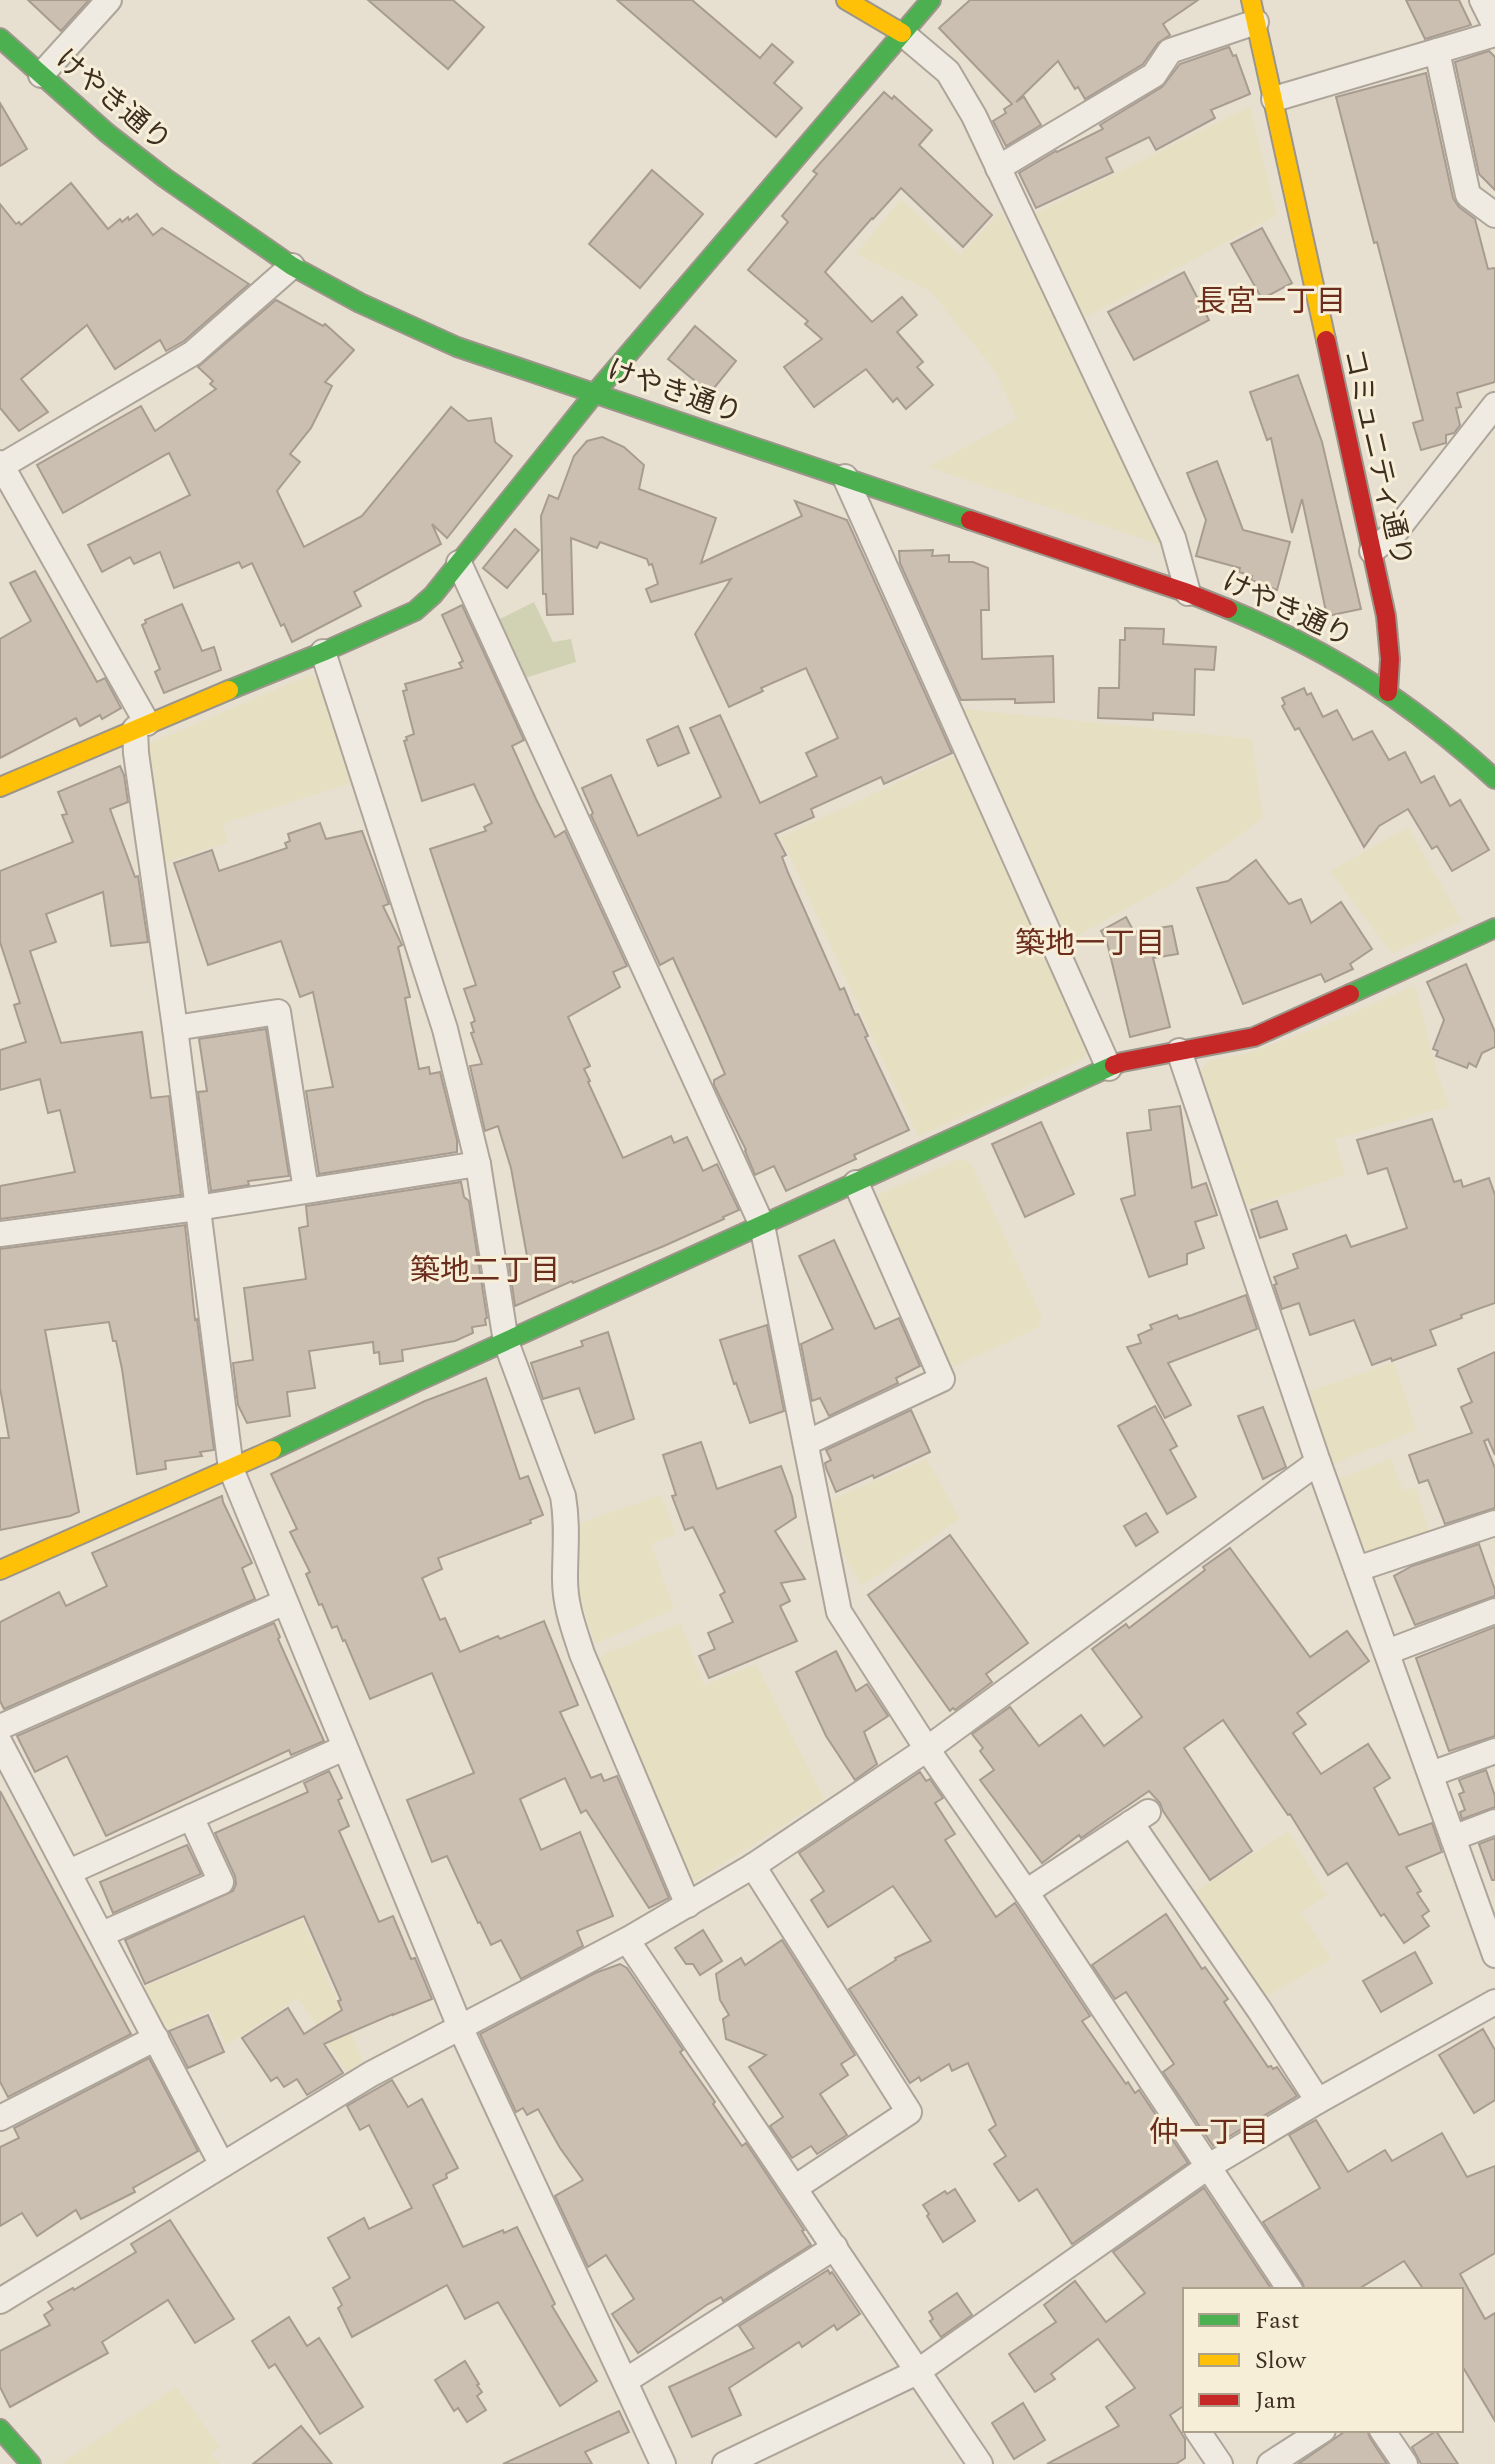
<svg xmlns="http://www.w3.org/2000/svg" width="1495" height="2464" viewBox="0 0 1495 2464" font-family="Spectral,'Noto Sans JP',serif">
<style>
.farmland{fill:#e6dfc2}
.cemetery{fill:#d1d1b3}
.building{fill:#cbbfb2;stroke:#a89c90;stroke-width:2}
.lines{fill:none;stroke-linecap:round;stroke-linejoin:round}
.street-casing{stroke:#ada599;stroke-width:28}
.fast-casing{stroke:#9c958a;stroke-width:22}
.slow-casing{stroke:#9c958a;stroke-width:22}
.jam-casing{stroke:#9c958a;stroke-width:22}
.street{stroke:#efebe3;stroke-width:24}
.fast{stroke:#4caf50;stroke-width:18}
.slow{stroke:#ffc107;stroke-width:18}
.jam{stroke:#c62828;stroke-width:18}
.labels{text-anchor:middle;stroke-width:6;stroke-linejoin:round;paint-order:stroke}
.street-label{font-size:28px;fill:#3d2e20;stroke:#f7eed8}
.neighbourhood-label{font-size:30px;fill:#6b2e1e;stroke:#f7eed8}
</style>
<rect width="100%" height="100%" fill="#e7e0d1"/>
<g class="farmland">
<path d="M1250,106l27,109 -198,106 -49,-105z"/>
<path d="M901,199l59,56 41,-44 65,127 101,209 -239,-80 89,-48 -22,-48 -64,-79 -75,-38z"/>
<path d="M310,675l14,6 32,100 -133,43 5,18 -63,21 -18,-109 3,-11z"/>
<path d="M957,708l295,31 11,79 -90,65 -111,61z"/>
<path d="M956,755l132,295 -5,10 -165,77 -137,-300z"/>
<path d="M1408,827l54,94 -70,33 -62,-83z"/>
<path d="M1415,985l25,97 10,24 -115,33 10,36 -98,32 -48,-131 8,-15 42,-8 86,-32z"/>
<path d="M959,1159l12,4 71,154 -4,11 -83,38 -12,-4 -70,-156 4,-11z"/>
<path d="M1394,1362l23,68 -84,34 -23,-73z"/>
<path d="M1391,1458l12,33 12,-4 17,52 -57,20 -12,-7 -24,-73z"/>
<path d="M927,1459l33,60 -99,67 -20,-36 -11,-50z"/>
<path d="M661,1495l15,39 -25,10 23,65 -79,35 -16,-50 -1,-70z"/>
<path d="M681,1623l23,62 52,-21 68,135 -128,82 -6,-2 -67,-158 -24,-62 7,-6z"/>
<path d="M1288,1831l39,64 -26,17 30,47 -67,39 -71,-105z"/>
<path d="M302,1919l61,142 -17,11 -48,-74 -72,48 -16,-36 -48,22 -21,-44z"/>
<path d="M176,2387l44,60 -9,6 8,11h-159z"/>
</g>
<path class="cemetery" d="M534,602l19,40 18,-3 5,23 -51,16 -27,-58z"/>
<g class="building">
<path d="M28,0h61l-28,31z"/>
<path d="M368,0h85l31,27 -36,42z"/>
<path d="M617,0h75l68,58 12,-14 21,18 -19,21 28,25 -26,29z"/>
<path d="M970,0h228l-35,24 7,11 -12,8 -15,21 -58,35 -7,-12 -3,2 -17,-28 -42,41 8,-5 17,28 -35,21 -13,-25 13,-8 -2,-4 8,-5 -73,-76z"/>
<path d="M1406,0h53l12,25 -46,14z"/>
<path d="M1229,47l4,9 3,-1 14,39 -39,16 4,8 -59,32 -7,-13 -43,21 7,14 -77,36 -17,-35 37,-22 1,1 46,-23 -3,-4 62,-38 18,-23z"/>
<path d="M1489,51l6,6v133l-16,-16 -24,-112z"/>
<path d="M1426,73l27,125 6,9 16,12 13,50 7,-1v114l-38,11 4,14 -5,1 4,17 -6,8 -8,2v8l-25,7 -8,-27 10,-3 -46,-178 -3,1 -38,-146z"/>
<path d="M884,92l8,7 2,-3 38,34 -13,15 73,70 -29,32 -62,-59 -28,31 -1,-1 -47,54 47,50 30,-25 15,18 -20,17 26,30 -6,5 16,18 -27,24 -9,-11 -4,4 -27,-33 -52,38 -30,-40 38,-28 -17,-15 3,-3 -60,-51 40,-48 -6,-6 35,-42 -4,-3z"/>
<path d="M0,103l27,46 -27,17z"/>
<path d="M652,170l51,44 -63,74 -51,-44z"/>
<path d="M71,183l37,46 12,-10 2,3 6,-5 1,3 8,-6 16,21 9,-7 87,56 -65,57 -18,10 -6,-11 -45,29 -28,-44 -66,54 27,33 -29,19 -19,-23v-204l16,20 3,-2 2,3z"/>
<path d="M1262,228l30,55 -30,16 -31,-55z"/>
<path d="M1184,272l25,48 -75,40 -26,-48z"/>
<path d="M276,300l47,26 2,-2 29,26 -29,32 7,4 -21,42 -21,26 10,8 -23,29 27,56 58,-31 89,-109 17,14 23,-3 4,24 17,14 -65,82 -15,-14 9,20 -87,48 7,14 -69,36 -8,-18 -3,2 -29,-63 -10,5 -3,-6 -65,26 -14,-36 -26,12 -4,-7 -28,15 -14,-27 102,-50 -21,-42 -106,60 -26,-48 104,-59 14,25 61,-42 -6,-5 3,-3 -15,-14z"/>
<path d="M695,326l41,35 -26,32 -42,-34z"/>
<path d="M1298,375l24,67 39,167 -34,7 -25,-117 -10,34 -21,-95 -4,2 -17,-48z"/>
<path d="M602,437l22,10 20,18 -5,24 77,29 -15,45 101,-47 -7,-15 52,19 105,233 -68,31 -3,-7 -70,32 3,8 -39,17 11,21 -4,2 7,18 32,72 19,43 4,-2 11,27 3,-1 10,22 -3,1 44,93 -55,25 2,4 -70,32 -12,-25 -19,9 -10,-24 1,-1 -32,-65v-5l11,-6 -20,-46 -32,-70 -13,7 -69,-150 2,-2 -11,-25 29,-13 27,61 83,-39 -31,-69 30,-13 40,88 57,-27 -11,-23 32,-15 -32,-70 -45,20 2,3 -34,16 -34,-73 36,-55 -80,23 -5,-13 12,-5 -6,-20 -3,1 -2,-6 -47,-17 -3,6 -26,-10 2,76 -26,1 -1,-21h-3l-2,-78 8,-21 9,4 16,-43 13,-15z"/>
<path d="M1217,461l26,69 47,12 -13,48 -26,-10 1,-4 -13,-4 1,-4 -44,-12 10,-36 -19,-47z"/>
<path d="M515,529l24,21 -32,38 -24,-20z"/>
<path d="M933,550l-1,6 17,-1v7h24l15,6 1,42h-8l1,49 71,-3 1,46 -39,1v-4l-54,1 -61,-137 -1,-12z"/>
<path d="M35,571l62,111 8,-4 16,30 -19,11 -2,-4 -20,11 -4,-8 -76,40v-119l31,-18 -21,-38z"/>
<path d="M182,604l20,47 12,-4 7,23 -57,23 -9,-21 5,-3 -18,-44 4,-2 -1,-3z"/>
<path d="M462,605l62,135 -12,6 24,53 19,38 10,-6 62,135 -14,6 7,15 -52,30 22,49 -6,3 6,12 -2,1 35,76 48,-22 3,7 13,-6 16,34 14,-7 22,46 -16,7 1,2 -60,27 -91,37 -1,-2 -57,25 -6,-42 18,-8 -16,-88 -13,-42 -13,5 -15,-65 12,-2 -11,-31 3,-1 -3,-9 4,-2 -11,-32 12,-4 -46,-136 56,-18 -2,-4 8,-4 -18,-39 -52,17 -18,-60 3,-1 -1,-3 8,-3 -11,-43 4,-1 -2,-6 57,-16 -3,-5 4,-2 -21,-46z"/>
<path d="M1125,628l39,1 -1,15 53,3 -2,23 -19,-1 -1,46 -41,-2v7l-55,-2 1,-30h20l1,-48h5z"/>
<path d="M1304,688l3,7 4,-2 12,24 14,-7 16,30 19,-9 17,29 16,-8 16,31 13,-7 16,30 10,-6 29,50 -37,21 -15,-25 -5,3 -24,-40 -29,17 -15,21 -65,-119 -4,2 -13,-24 3,-2 -3,-6z"/>
<path d="M678,726l11,27 -31,13 -11,-26z"/>
<path d="M120,766l4,9 4,27 -18,7 25,68 3,-1 10,66 -37,4 -8,-54 -57,22 10,28 -26,9 31,92 81,-11 9,66 18,-2 12,99 -181,24v-33l75,-14 -15,-62 -12,3 -8,-34 -40,11v-40l26,-8 -12,-37 6,-2 -20,-61v-71l73,-29 -11,-27 5,-1 -9,-22z"/>
<path d="M320,823l6,16 36,-8 27,73 -6,2 19,39 -4,2 12,50 -5,1 14,71 10,-2 1,7 10,-2 17,68v12l-138,22 -13,-83 27,-4 -20,-95 -13,5 -19,-56 -73,24 -34,-102 38,-13 7,21 68,-23 -2,-5 5,-2 -2,-7z"/>
<path d="M1256,860l33,44 12,-5 10,24 30,-21 31,47 -22,15 3,5 -28,13 -4,-8 -78,30 -46,-116 31,-7z"/>
<path d="M1126,917l8,15 38,-6 6,28 -25,4 17,69 -40,10 -23,-95 -6,-11z"/>
<path d="M1466,964l29,68v15l-13,6 -6,14 -7,-4 -2,5 -31,-12 2,-5 -5,-2 11,-29 -17,-38z"/>
<path d="M266,1029l23,147 -41,5 1,4 -38,6 -13,-99 9,-1 -8,-52z"/>
<path d="M1180,1106l12,82 14,-5 11,32 -22,7 9,26 -17,6v10l-38,13 -28,-78 14,-4 -8,-62 24,-3 -2,-20z"/>
<path d="M1432,1119l22,63 7,-2 2,7 26,-9 6,17v108l-34,12 1,3 -32,12 6,15 -44,16 -1,-3 -19,7 -18,-45 -44,15 -11,-32 -17,6 -8,-24 3,-1 -3,-7 24,-9 -5,-14 53,-19 5,12 56,-19 -20,-60 -19,6 -11,-34z"/>
<path d="M1041,1122l33,72 -49,23 -33,-73z"/>
<path d="M461,1182l3,15 5,4 18,117 -2,1 1,6 -14,2 1,6 -18,8 -53,9 1,11 -23,3 -1,-12 -5,1 -1,-11 -64,9 6,37 -28,4 3,24 -43,7 -9,-18 -5,-42 20,-3 -9,-72 62,-9 -7,-51 9,-2 -2,-20z"/>
<path d="M1277,1201l10,28 -27,9 -9,-28z"/>
<path d="M185,1225l10,95 2,-1 17,131 -14,2 2,4 -37,5 1,8 -29,5 -15,-105 -6,-28h-3l-4,-19 -64,8 34,182 -9,4 -70,14v-92h9l-9,-50v-139z"/>
<path d="M834,1240l41,89 24,-11 21,48 -24,12 2,5 -69,33 -9,-18 -8,3 -11,-57 32,-15 -34,-73z"/>
<path d="M1246,1295l11,34 -89,34 23,42 -26,13 -38,-71 14,-4 -3,-8 14,-6 -2,-4 27,-10 2,4 13,-4z"/>
<path d="M767,1325l17,86 -34,12 -14,-40 -2,1 -14,-44z"/>
<path d="M608,1332l26,87 -39,14 -16,-45 -36,11 -12,-36 52,-17 -2,-5z"/>
<path d="M1495,1352v103l-7,-16 -4,2 11,27v40l-50,16 -17,-44 -9,3 -10,-28 63,-22 -11,-26 11,-5 -14,-33z"/>
<path d="M486,1378l34,101 8,-3 15,39 -13,5 1,3 -93,35 4,11 -20,9 18,42 5,-2 15,34 38,-16 2,3 44,-18 34,84 -18,7 31,66 10,-4 3,7 13,-5 52,122 -20,10 -63,-98 -5,3 -16,-35 -45,21 21,51 39,-18 33,84 -36,15 6,15 -62,33 -20,-39 -10,5 -11,-23 -2,1 -31,-67 -15,6 -25,-62 67,-27 -42,-100 -62,26 -25,-59 -2,1 -6,-15 -5,2 -10,-24 -3,1 -13,-31 4,-2 -20,-40 7,-3 -26,-55 154,-73z"/>
<path d="M1155,1406l22,40 -7,4 26,47 -29,17 -49,-88z"/>
<path d="M1263,1407l23,60 -23,12 -25,-63z"/>
<path d="M911,1410l19,42 -56,26 -1,-3 -37,17 -10,-24 -1,-5 6,-3 -5,-10z"/>
<path d="M701,1442l16,47 64,-23 11,30 4,21 -21,14 30,48 -24,4 9,18 -10,5 17,35 -88,37 -10,-22 16,-7 -7,-16 25,-11 -13,-27 5,-3 -32,-65 -8,3 -13,-34 4,-1 -13,-40z"/>
<path d="M222,1496l1,6 29,61 -10,5 13,31 -251,110 -4,-8v-79l59,-30 7,14 41,-20 -15,-33z"/>
<path d="M1146,1513l12,19 -22,14 -12,-20z"/>
<path d="M950,1535l78,108 -42,31 6,8 -37,28 -2,-2 -3,3 -82,-116z"/>
<path d="M1479,1544l16,46v6l-80,29 -21,-49 18,-10z"/>
<path d="M1230,1548l80,109 37,-26 22,30 -72,52 9,11 -13,9 28,41 47,-30 22,34 -16,10 25,47 33,-12 10,29 -36,15 15,24 -4,2 12,18 -7,5 7,10 -25,17 -20,-29 -3,2 -34,-53 -19,12 -38,-61 -2,1 -65,-95 -39,28 68,103 -42,29 -47,-69 -3,-8 -11,-12 -68,47 -2,-3 -37,28 -62,-83 14,-10 -14,-19 3,-3 -11,-14 38,-27 29,39 42,-31 23,31 38,-29 -50,-68 34,-25 3,4 76,-58 -2,-3z"/>
<path d="M274,1623l6,14 -2,2 46,102 -33,14 -2,-5 -183,86 -39,-80 -32,16 -18,-36z"/>
<path d="M1495,1627v109l-46,15 -33,-93z"/>
<path d="M836,1651l20,40 11,-7 21,32 -24,16 13,32 -22,16 -29,-44 -30,-64z"/>
<path d="M1486,1770l9,26v11l-33,12 -2,-7 5,-2 -6,-16 5,-2 -5,-12z"/>
<path d="M329,1771l13,27 -4,2 11,26 -10,5 40,91 14,-6 18,43 4,-1 17,41 -39,16v-1l-69,30 19,29 -36,22 -10,-16 -13,8 -7,-10 -6,4 -29,-43 46,-30 16,26 38,-24 -4,-9 3,-1 -37,-84 -159,68 -20,-44 108,-49 3,-7 -1,-8 -20,-43 93,-41 -4,-9z"/>
<path d="M920,1772l6,9 4,-2 13,19 -8,5 20,31 -10,6 51,77 19,-14 75,113 -8,5 44,63 2,-2 7,11 4,-3 49,73 -116,81 -35,-55 -18,12 -25,-37 12,-8 -17,-26 7,-5 -28,-62 -16,8 -3,-7 -28,17 -2,-4 -9,6 -61,-94 47,-29 -1,-2 36,-17 -38,-55 -65,41 -17,-27 13,-9 -25,-38z"/>
<path d="M0,1791l131,243 -123,63 -8,-15z"/>
<path d="M1495,1838v42h-3l-13,-36z"/>
<path d="M187,1845l14,29 -88,39 -13,-31z"/>
<path d="M1166,1914l36,55 3,-2 23,32 -4,3 44,65 3,-1 2,3 4,-2 20,29 -84,50 -50,-74 11,-8 -48,-72 -11,7 -23,-34z"/>
<path d="M703,1930l19,31 -22,14 -7,-11h-7l-11,-16z"/>
<path d="M782,1940l73,115 -14,9 7,11 -28,19 27,41 -30,19 -6,-8 -19,12 -22,-32 13,-9 -34,-50 17,-12 -40,-16 -3,-20 6,-4 -9,-15 -4,-26 25,-16 4,7z"/>
<path d="M1415,1952l17,31 -51,29 -18,-31z"/>
<path d="M620,1964l7,4 56,82 -3,2 35,50 -2,2 29,42 4,-3 58,87 -2,1 9,14 -88,56 -2,-4 -13,7 -70,49 -26,-39 22,-15 -28,-44 -18,12 -33,-71 28,-16 -23,-32 -22,-39 -11,6 -4,-7 -7,4 -36,-78 115,-61z"/>
<path d="M208,2015l16,37 -36,16 -19,-37z"/>
<path d="M1483,2029l12,21v50l-21,13 -35,-58z"/>
<path d="M149,2058l49,93 -65,37 2,4 -54,27 -5,-9 -39,26 -15,-23 -22,13v-79l19,-9 -5,-10z"/>
<path d="M392,2080l16,27 14,-8 36,69 -12,6 1,4 -14,7 30,62 40,-17 1,3 13,-6 38,77 -3,2 45,75 -37,25 -62,-104 -33,17 -18,-34 -95,52 -14,-29 4,-3 -9,-17 17,-10 -22,-40 36,-20 5,11 43,-21 -43,-83 -9,5 -13,-24z"/>
<path d="M1316,2120l32,52 37,-22 7,11 50,-28 25,44 28,-11v87l-35,21 25,45 10,-6v108l-34,-57v-74h-37l-20,-29 -47,29h-52l-3,-8 -39,-60 57,-34 -31,-53z"/>
<path d="M1204,2188l68,102h-87v115l-15,10 15,24v19l-9,6h-129l72,-38 -13,-19 29,-19 -37,-49 -47,35 4,5 -20,13 -26,-38 47,-32 -12,-17 31,-24 31,41 39,-29 -32,-41z"/>
<path d="M955,2189l20,32 -32,21 -16,-26 2,-2 -6,-9 22,-14 2,3z"/>
<path d="M170,2220l64,99 -39,24 -27,-43 -66,42 6,11 -98,54 -10,-20v-36l50,-26 -6,-10 9,-6 -5,-7 25,-14 1,2 62,-38 -5,-8z"/>
<path d="M828,2270l2,4 2,-2 28,42 -23,16 -3,-5 -32,22 -3,-5 -70,46 12,27 -49,22 -23,-50 85,-39 -15,-22z"/>
<path d="M957,2293l15,22 -31,22 -11,-16 3,-2 -4,-7z"/>
<path d="M289,2317l18,29 12,-8 44,69 -43,27 -45,-70 -6,4 -17,-27z"/>
<path d="M465,2361l14,23 -2,1 5,7 -5,4 9,14 -19,12 -9,-14 -4,3 -19,-31z"/>
<path d="M1023,2403l22,37 -31,19 -22,-36z"/>
<path d="M619,2411l10,21 -44,20 7,12h-89z"/>
<path d="M301,2426l31,38h-79z"/>
<path d="M1347,2430h20l3,8 17,26h-89z"/>
<path d="M1436,2431l22,33h-37l-9,-17z"/>
</g>
<g class="lines">
<g class="street-casing">
<g id="street">
<path d="M1482,0l13,26"/>
<path d="M902,33l46,39 26,44 199,422 15,55"/>
<path d="M1437,51l31,144 27,20"/>
<path d="M41,75l68,-75"/>
<path d="M1274,99l221,-65"/>
<path d="M998,168l156,-93 16,-24 86,-29"/>
<path d="M0,463l147,260"/>
<path d="M0,467l193,-114 99,-87"/>
<path d="M845,477l264,591"/>
<path d="M1372,551l24,-20 99,-126"/>
<path d="M459,563l303,662 77,387 88,137 99,143 264,398"/>
<path d="M323,652l122,377 33,135 28,178 57,154c5,29 2,54 2,83 0,27 9,50 17,75l106,251"/>
<path d="M135,729l1,24 39,275 56,441 229,558 203,437"/>
<path d="M175,1028l103,-16 28,178"/>
<path d="M1179,1051l139,411 177,493"/>
<path d="M0,1234l197,-26 281,-44"/>
<path d="M806,1443l136,-64 -86,-196"/>
<path d="M1357,1569l138,-46"/>
<path d="M1387,1652l108,-41"/>
<path d="M0,1727l285,-125"/>
<path d="M0,1743l222,422"/>
<path d="M1431,1774l64,-23"/>
<path d="M1131,1823l129,188 58,90"/>
<path d="M1453,1838l42,-16"/>
<path d="M753,1866l156,246 -113,75"/>
<path d="M69,1872l122,-55"/>
<path d="M1026,1892l122,-80"/>
<path d="M102,1934l119,-52 -30,-65 153,-69"/>
<path d="M627,1940l353,524"/>
<path d="M0,2118l156,-80"/>
<path d="M0,2301l371,-227 256,-134 126,-74 174,-117 391,-287"/>
<path d="M625,2381l210,-134"/>
<path d="M1197,2430l23,34"/>
<path d="M1382,2430l23,34"/>
<path d="M725,2464l192,-92 292,-206 109,-65 177,-99"/>
<path d="M1270,2464l53,-34"/>
</g>
</g>
<g class="fast-casing">
<g id="fast">
<path d="M0,38l107,95 58,45 127,88 68,37 97,44 513,173"/>
<path d="M1228,609c107,44 182,93 267,170"/>
<path d="M229,690l94,-38 92,-41 18,-16 162,-202 336,-393"/>
<path d="M1350,994l145,-66"/>
<path d="M272,1450l144,-68 698,-317"/>
<path d="M0,2429l31,35"/>
</g>
</g>
<g class="slow-casing">
<g id="slow">
<path d="M846,0l56,33"/>
<path d="M1251,0l75,340"/>
<path d="M0,787l229,-97"/>
<path d="M0,1570l272,-120"/>
</g>
</g>
<g class="jam-casing">
<g id="jam">
<path d="M1326,340l60,276 4,43 -2,33"/>
<path d="M970,520l218,73 40,16"/>
<path d="M1114,1065l8,-3 132,-25 96,-43"/>
</g>
</g>
<use href="#street" class="street"/>
<use href="#fast" class="fast"/>
<use href="#slow" class="slow"/>
<use href="#jam" class="jam"/>
</g>
<g class="labels">
<g class="street-label">
<text transform="translate(114 99) rotate(40)" y="10">けやき通り</text>
<text transform="translate(675 390) rotate(19)" y="10">けやき通り</text>
<text transform="translate(1379 457) rotate(77)" y="10">コミュニティ通り</text>
<text transform="translate(1288 608) rotate(25)" y="10">けやき通り</text>
</g>
<g class="neighbourhood-label">
<text x="1271" y="311">長宮一丁目</text>
<text x="1090" y="953">築地一丁目</text>
<text x="485" y="1280">築地二丁目</text>
<text x="1209" y="2142">仲一丁目</text>
</g>
</g>
<rect x="1183" y="2288" width="280" height="144" fill="#f7eed8" stroke="#ada18e" stroke-width="2"/>
<rect x="1199" y="2314" width="40" height="12" fill="#4caf50" stroke="#ada18e" stroke-width="2"/>
<text x="1255" y="2328" font-size="24" fill="#3d2e20">Fast</text>
<rect x="1199" y="2354" width="40" height="12" fill="#ffc107" stroke="#ada18e" stroke-width="2"/>
<text x="1255" y="2368" font-size="24" fill="#3d2e20">Slow</text>
<rect x="1199" y="2394" width="40" height="12" fill="#c62828" stroke="#ada18e" stroke-width="2"/>
<text x="1255" y="2408" font-size="24" fill="#3d2e20">Jam</text>
</svg>
